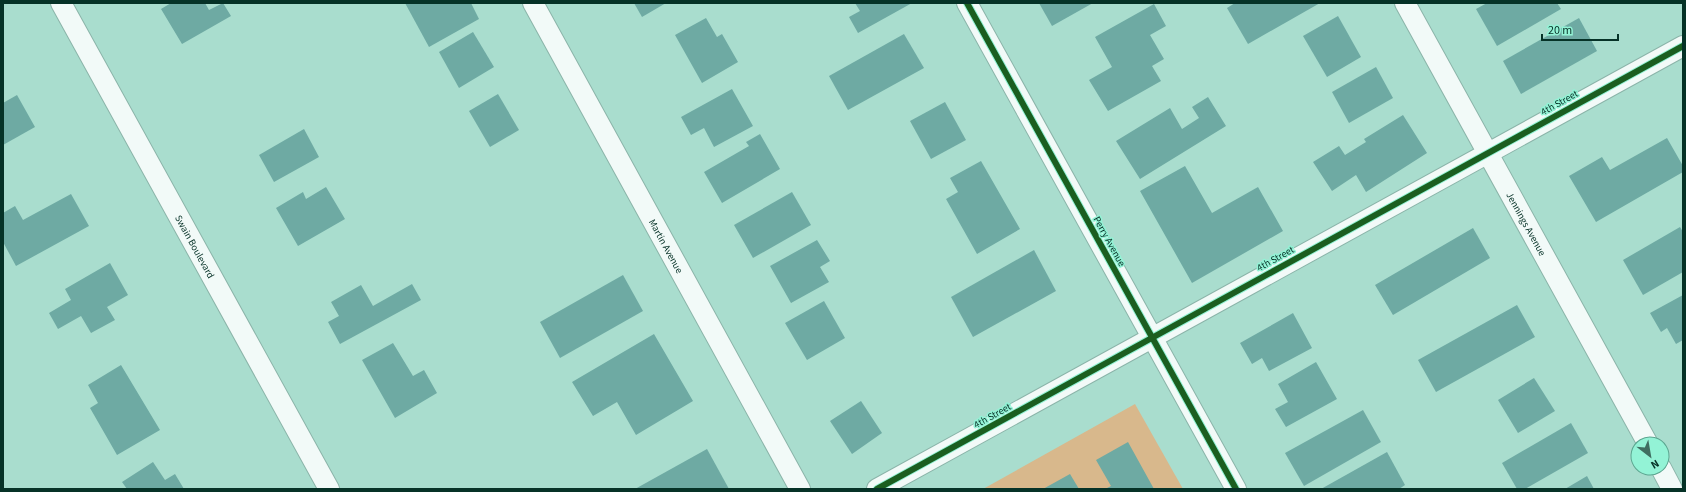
<svg xmlns="http://www.w3.org/2000/svg" width="1686" height="492" viewBox="0 0 1686 492" font-family="'Source Sans 3',sans-serif">
<style>
.green{fill:#d8b88c}
.building{fill:#6eaaa3}
.lines{fill:none;stroke-linecap:round;stroke-linejoin:round}
.street-casing{stroke:#8bb4a9;stroke-width:22}
.street{stroke:#f2faf8;stroke-width:20}
.cycleway-casing{stroke:#93f3d6;stroke-width:8}
.cycleway{stroke:#1b5e20;stroke-width:6}
.labels{text-anchor:middle;stroke-width:3;stroke-linejoin:round;paint-order:stroke}
.street-label{font-size:10px;fill:#063227;stroke:#93f3d6}
</style>
<rect width="100%" height="100%" fill="#a9ddce"/>
<path class="green" d="M1135,404l48,85h-200z"/>
<g class="building">
<path d="M171,3h34l4,7 14,-7 8,13 -49,28 -21,-35z"/>
<path d="M405,3h66l8,16 -50,28z"/>
<path d="M634,3h32l-24,14z"/>
<path d="M855,3h57l-54,30 -9,-16 11,-6z"/>
<path d="M1039,3h54l-41,23z"/>
<path d="M1235,3h85l-72,41 -21,-36z"/>
<path d="M1487,3h70l4,6 -64,37 -21,-37z"/>
<path d="M1154,4l12,22 -16,9 14,24 -12,7 9,15 -53,30 -19,-31 23,-13 -17,-30z"/>
<path d="M1338,16l23,41 -34,20 -24,-41z"/>
<path d="M706,18l11,19 5,-3 16,28 -36,21 -27,-48z"/>
<path d="M1579,18l18,33 -76,43 -18,-33z"/>
<path d="M473,32l21,35 -35,21 -20,-36z"/>
<path d="M904,34l20,34 -76,42 -19,-34z"/>
<path d="M1376,67l17,31 -44,25 -17,-31z"/>
<path d="M732,89l21,37 -39,21 -10,-19 -13,7 -10,-18z"/>
<path d="M498,94l21,36 -29,17 -21,-36z"/>
<path d="M17,95l18,32 -32,18v-42z"/>
<path d="M1208,97l18,29 -86,53 -24,-38 54,-33 12,21 17,-11 -7,-11z"/>
<path d="M945,102l21,38 -35,19 -21,-38z"/>
<path d="M1403,115l24,38 -61,39 -10,-17 -24,16 -19,-29 26,-16 6,9 21,-13 -2,-3z"/>
<path d="M304,129l15,28 -45,25 -15,-27z"/>
<path d="M760,134l20,35 -58,34 -18,-31 45,-26 -3,-4z"/>
<path d="M1667,138l16,28v6l-87,50 -27,-46 33,-19 8,13z"/>
<path d="M981,161l39,68 -43,25 -31,-55 12,-7 -8,-14z"/>
<path d="M1185,166l27,47 46,-26 25,44 -91,52 -52,-92z"/>
<path d="M326,187l19,32 -47,27 -22,-38 27,-16 3,7z"/>
<path d="M792,192l19,33 -58,33 -19,-33z"/>
<path d="M71,194l18,32 -73,40 -13,-24v-29l12,-7 8,14z"/>
<path d="M1680,227l3,5v40l-40,23 -20,-35z"/>
<path d="M1473,228l17,30 -97,57 -18,-30z"/>
<path d="M817,240l13,21 -10,6 9,15 -38,21 -21,-37z"/>
<path d="M1034,250l22,41 -83,46 -22,-40z"/>
<path d="M110,263l18,32 -21,12 8,13 -24,13 -10,-17 -23,13 -9,-16 22,-13 -6,-11z"/>
<path d="M623,275l20,36 -83,47 -20,-36z"/>
<path d="M412,284l9,16 -81,44 -12,-22 11,-6 -8,-14 30,-17 12,21z"/>
<path d="M1683,295v45l-7,4 -9,-16 -6,4 -11,-19z"/>
<path d="M824,301l21,37 -38,22 -22,-37z"/>
<path d="M1517,305l18,32 -99,55 -18,-32z"/>
<path d="M1293,313l19,35 -43,23 -7,-13 -10,6 -12,-21z"/>
<path d="M654,334l39,67 -57,34 -19,-33 -24,14 -21,-34z"/>
<path d="M393,343l20,33 11,-6 13,23 -42,25 -33,-58z"/>
<path d="M1316,362l21,37 -51,28 -11,-18 13,-7 -10,-18z"/>
<path d="M121,365l39,65 -43,25 -27,-47 8,-5 -10,-18z"/>
<path d="M1534,378l21,33 -37,22 -20,-33z"/>
<path d="M861,401l21,32 -30,21 -22,-33z"/>
<path d="M1363,410l18,32 -77,44 -19,-33z"/>
<path d="M1571,423l17,30 -63,36h-8l-15,-26z"/>
<path d="M1128,442l26,47h-49l6,-3 -15,-26z"/>
<path d="M707,449l22,40h-94z"/>
<path d="M1387,452l18,33 -6,4h-78z"/>
<path d="M153,462l12,18 10,-6 9,15h-57l-5,-7z"/>
<path d="M1070,474l9,15h-36z"/>
<path d="M1587,476l7,13h-29z"/>
</g>
<g class="lines">
<g class="street-casing">
<g id="street">
<path id="s1" d="M61,3l268,486"/>
<path id="s2" d="M533,3l267,486"/>
<path d="M967,3l269,486"/>
<path id="s3" d="M1405,3l243,441"/>
<path d="M1661,468l11,21"/>
<path d="M877,489l806,-443"/>
</g>
</g>
<use href="#street" class="street"/>
<g class="cycleway-casing">
<g id="cycleway">
<path d="M967,3l269,486"/>
<path d="M877,489l806,-443"/>
</g>
</g>
<use href="#cycleway" class="cycleway"/>
</g>
<g class="labels">
<g class="street-label">
<text transform="translate(1559 102) rotate(-29)" y="4">4th Street</text>
<text dy="4" stroke="none"><textPath href="#s3" startOffset="252">Jennings Avenue</textPath></text>
<text transform="translate(1110 241) rotate(61)" y="4">Perry Avenue</text>
<text dy="4" stroke="none"><textPath href="#s1" startOffset="278">Swain Boulevard</textPath></text>
<text dy="4" stroke="none"><textPath href="#s2" startOffset="277">Martin Avenue</textPath></text>
<text transform="translate(1275 258) rotate(-29)" y="4">4th Street</text>
<text transform="translate(992 415) rotate(-29)" y="4">4th Street</text>
</g>
</g>
<rect width="1686" height="492" fill="none" stroke="#063227" stroke-width="8"/>
<g transform="translate(1650 456) rotate(149)"><circle r="19" fill="#93f3d6" stroke="#5ba690"/>
<path d="M0-3L7 15L0 10L-7 15Z" fill="#3f6e61"/>
<text y="-6" font-size="11" font-weight="bold" text-anchor="middle" fill="#063227">N</text>
</g>
<path d="M1542 34v6h76v-6" fill="none" stroke="#063227" stroke-width="2"/>
<text x="1548" y="34" font-size="12" fill="#063227" stroke="#93f3d6" stroke-width="3" paint-order="stroke">20 m</text>
</svg>
